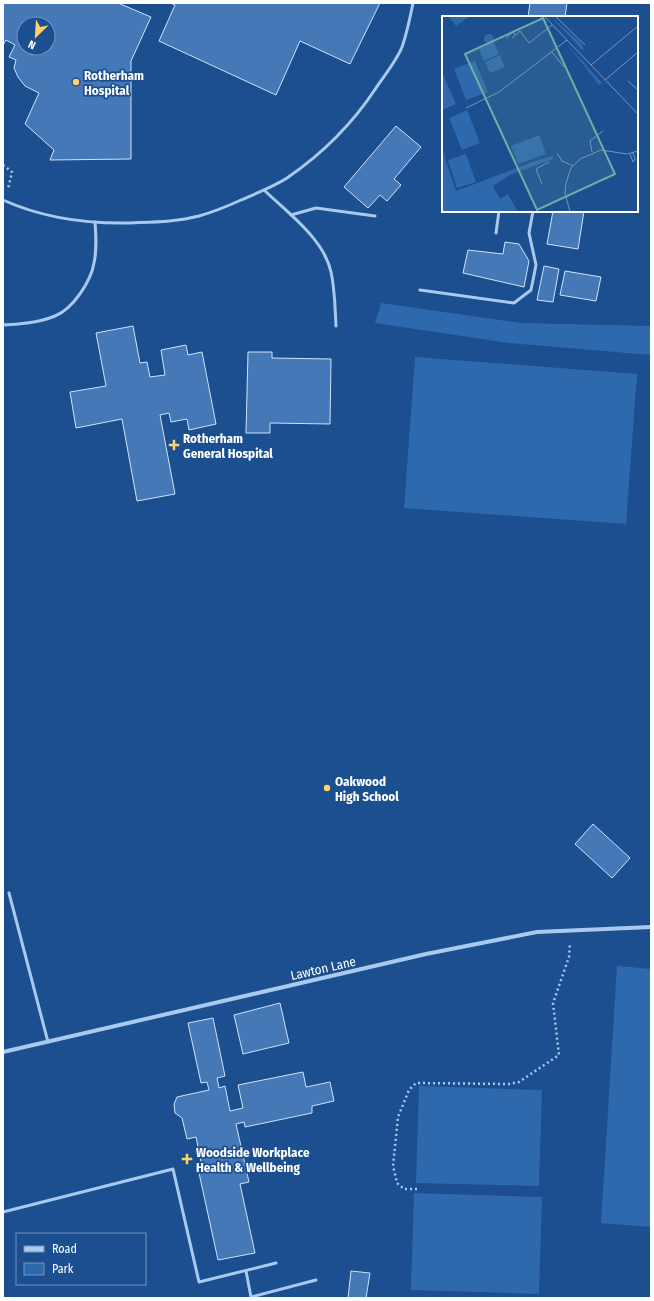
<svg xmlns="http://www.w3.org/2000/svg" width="654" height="1301" viewBox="0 0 654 1301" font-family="'Fira Sans Condensed',sans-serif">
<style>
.green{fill:#2e69ad}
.building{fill:#4478b7;stroke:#cfe3fa;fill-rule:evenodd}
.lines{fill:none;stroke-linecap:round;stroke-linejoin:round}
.path{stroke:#a9c9ee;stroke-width:2.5;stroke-dasharray:2 3;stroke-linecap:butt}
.lane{stroke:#a9c9ee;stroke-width:3}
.street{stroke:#a9c9ee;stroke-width:4}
.poi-dot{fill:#ffd166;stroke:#1b4f8f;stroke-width:1.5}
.labels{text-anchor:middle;stroke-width:3.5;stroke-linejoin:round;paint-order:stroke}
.poi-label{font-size:13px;font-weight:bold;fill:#fff;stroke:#1b4f8f;text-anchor:start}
.street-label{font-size:13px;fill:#fff;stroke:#1b4f8f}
.inset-road{fill:none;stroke:#7695bc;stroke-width:1}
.view{fill:#6fada8;fill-opacity:0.15;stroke:#6fada8;stroke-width:2}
.inset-edge{fill:none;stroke:#fff;stroke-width:2}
</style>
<rect width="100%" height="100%" fill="#1b4f8f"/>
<g class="green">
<path d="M381,303l140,20 130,3v29l-142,-12 -134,-20z"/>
<path d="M415,357l222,17 -11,150 -222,-16z"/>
<path d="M617,966l34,3v258l-50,-4z"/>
<path d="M419,1086l123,4 -3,96 -123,-3z"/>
<path d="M414,1193l128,4 -3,97 -128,-4z"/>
</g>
<g class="building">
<path d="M3,3h115l33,14 -20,44v98l-81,1 4,-10 -29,-26 14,-31 -14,-7 -7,-9 -4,-9 2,-8 -7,-3 6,-12 -9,-5 -3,5zM24,24h24v24h-24z"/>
<path d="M170,3h210l-30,61 -50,-23 -24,54 -117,-54 16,-36z"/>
<path d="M530,3h37l-2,14h-37z"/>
<path d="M396,126l25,21 -27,32 7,6 -14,16 -7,-6 -12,13 -24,-21z"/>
<path d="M553,211h31l-6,38 -31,-5z"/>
<path d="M505,242l14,2 10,17 -5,26 -61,-14 5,-23 35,4z"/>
<path d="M544,266l15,3 -6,33 -16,-2z"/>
<path d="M565,271l36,6 -5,24 -36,-6z"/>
<path d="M133,326l7,37 7,-1 3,15 15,-2 -4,-25 25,-5 2,10 14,-3 14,72 -27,6 -2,-11 -16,3 -2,-9 -9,2 15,79 -38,7 -15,-82 -46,9 -6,-36 36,-6 -10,-53z"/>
<path d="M248,352h24v6l59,1 -1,65 -60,-1v10h-24z"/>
<path d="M593,824l37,34 -18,20 -37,-34z"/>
<path d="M280,1003l9,40 -46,11 -9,-39z"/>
<path d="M213,1018l12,58 -8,2 2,10 6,-2 5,25 13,-3 -5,-23 65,-13 3,15 24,-5 4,19 -22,5v7l-67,14 -1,-5 -8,2 13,58 -9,2 15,69 -37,7 -19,-87 4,-1 -7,-35 -9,2 -5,-21 -7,-5 -1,-9 3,-7 32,-7 -2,-8 -6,1 -13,-60z"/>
<path d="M351,1271l19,2 -4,25h-18z"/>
</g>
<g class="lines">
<g class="path">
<path d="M3,165l9,7 -4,17"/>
<path d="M417,1189h-13l-7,-6 -4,-17 5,-49 11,-27 7,-7 93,1 10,-2 40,-27 -6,-52 16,-46 1,-14"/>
</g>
<g class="lane">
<path d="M264,190c23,22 60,49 67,82 4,18 4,36 5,54"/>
<path d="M3,200c40,18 84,24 127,23 23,-1 46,-1 69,-7 14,-4 29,-10 42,-16 16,-7 32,-13 46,-22 35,-24 66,-55 89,-90 8,-12 21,-28 26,-41 5,-14 8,-29 11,-44"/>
<path d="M291,215l25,-7 59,8"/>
<path d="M496,233l3,-22"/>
<path d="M420,290l94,13 17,-13 5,-25 -7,-32 4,-22"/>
<path d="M3,325c17,-1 35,-2 52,-9 18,-7 36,-35 39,-53 3,-14 2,-27 1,-41"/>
<path d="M9,893l39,149"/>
<path d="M3,1212l170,-43 26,113 77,-19"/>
<path d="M246,1271l5,26 65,-17"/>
</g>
<path class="street" d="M3,1052l423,-98 111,-22 114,-5"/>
</g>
<g class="poi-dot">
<circle cx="76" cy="82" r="4"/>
<path d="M172 439h4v4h4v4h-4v4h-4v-4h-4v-4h4z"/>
<circle cx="327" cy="788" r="4"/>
<path d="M185 1153h4v4h4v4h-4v4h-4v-4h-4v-4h4z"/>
</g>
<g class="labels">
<g class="poi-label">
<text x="84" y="80">Rotherham<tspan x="84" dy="15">Hospital</tspan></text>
<text x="183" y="443">Rotherham<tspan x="183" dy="15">General Hospital</tspan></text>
<text x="335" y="786">Oakwood<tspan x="335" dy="15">High School</tspan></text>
<text x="196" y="1157">Woodside Workplace<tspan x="196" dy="15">Health &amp; Wellbeing</tspan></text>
</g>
<g class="street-label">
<text transform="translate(323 968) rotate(-13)" y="5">Lawton Lane</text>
</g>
</g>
<g transform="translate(442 16)">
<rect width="196" height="196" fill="#1b4f8f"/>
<path d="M6,0h22l-14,10zM108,0l30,26 4,7 -2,1zM42 23a5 5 0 1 1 10 0a5 5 0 1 1-10 0ZM52,26l5,12 -15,7 -5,-12zM125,28l35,39 -3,2zM58,39l5,12 -15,6 -5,-11zM33,45l13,31 -22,8 -12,-31zM0,56l14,32 -14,6zM25,94l13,33 -18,7 -13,-32zM97,119l7,19 -28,10 -7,-18zM0,133l14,42 79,-30 18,-5v3l-43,16 -17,11 7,13 8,-5 10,18h-76zM24,138l10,28 -19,6 -9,-28z" fill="#2e69ad"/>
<path class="inset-road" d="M102,0l94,98M113,0l30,29M64,22l7,-6 2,3M70,22l8,-7 9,12 23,-18M110,36l12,15M149,49l47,-39M163,64l33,-28M186,65l10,9M24,92l33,-16 68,-52M150,136l-2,-11 13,-10M115,137l5,8 11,5M188,138l3,8 2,-3 -2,-6M100,168l-6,-15 13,-7M128,196l-5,-19 1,-10 5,-15 9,-9 21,-9 26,4 11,-3"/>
<path class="view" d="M101,2l72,156 -78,36 -72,-156z"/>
<rect width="196" height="196" class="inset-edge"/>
</g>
<rect width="654" height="1301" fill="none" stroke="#ffffff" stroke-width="8"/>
<rect x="16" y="1233" width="130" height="52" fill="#1b4f8f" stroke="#7695bc"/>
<rect x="24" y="1246" width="20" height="6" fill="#a9c9ee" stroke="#7695bc"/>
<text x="52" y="1253" font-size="12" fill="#ffffff">Road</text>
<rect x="24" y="1263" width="20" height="12" fill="#2e69ad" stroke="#7695bc"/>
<text x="52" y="1273" font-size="12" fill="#ffffff">Park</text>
<g transform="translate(36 36) rotate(205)"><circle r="19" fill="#1b4f8f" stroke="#7695bc"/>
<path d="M0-3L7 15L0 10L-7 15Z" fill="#ffd166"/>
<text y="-6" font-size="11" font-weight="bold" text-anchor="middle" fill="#ffffff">N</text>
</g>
</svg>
